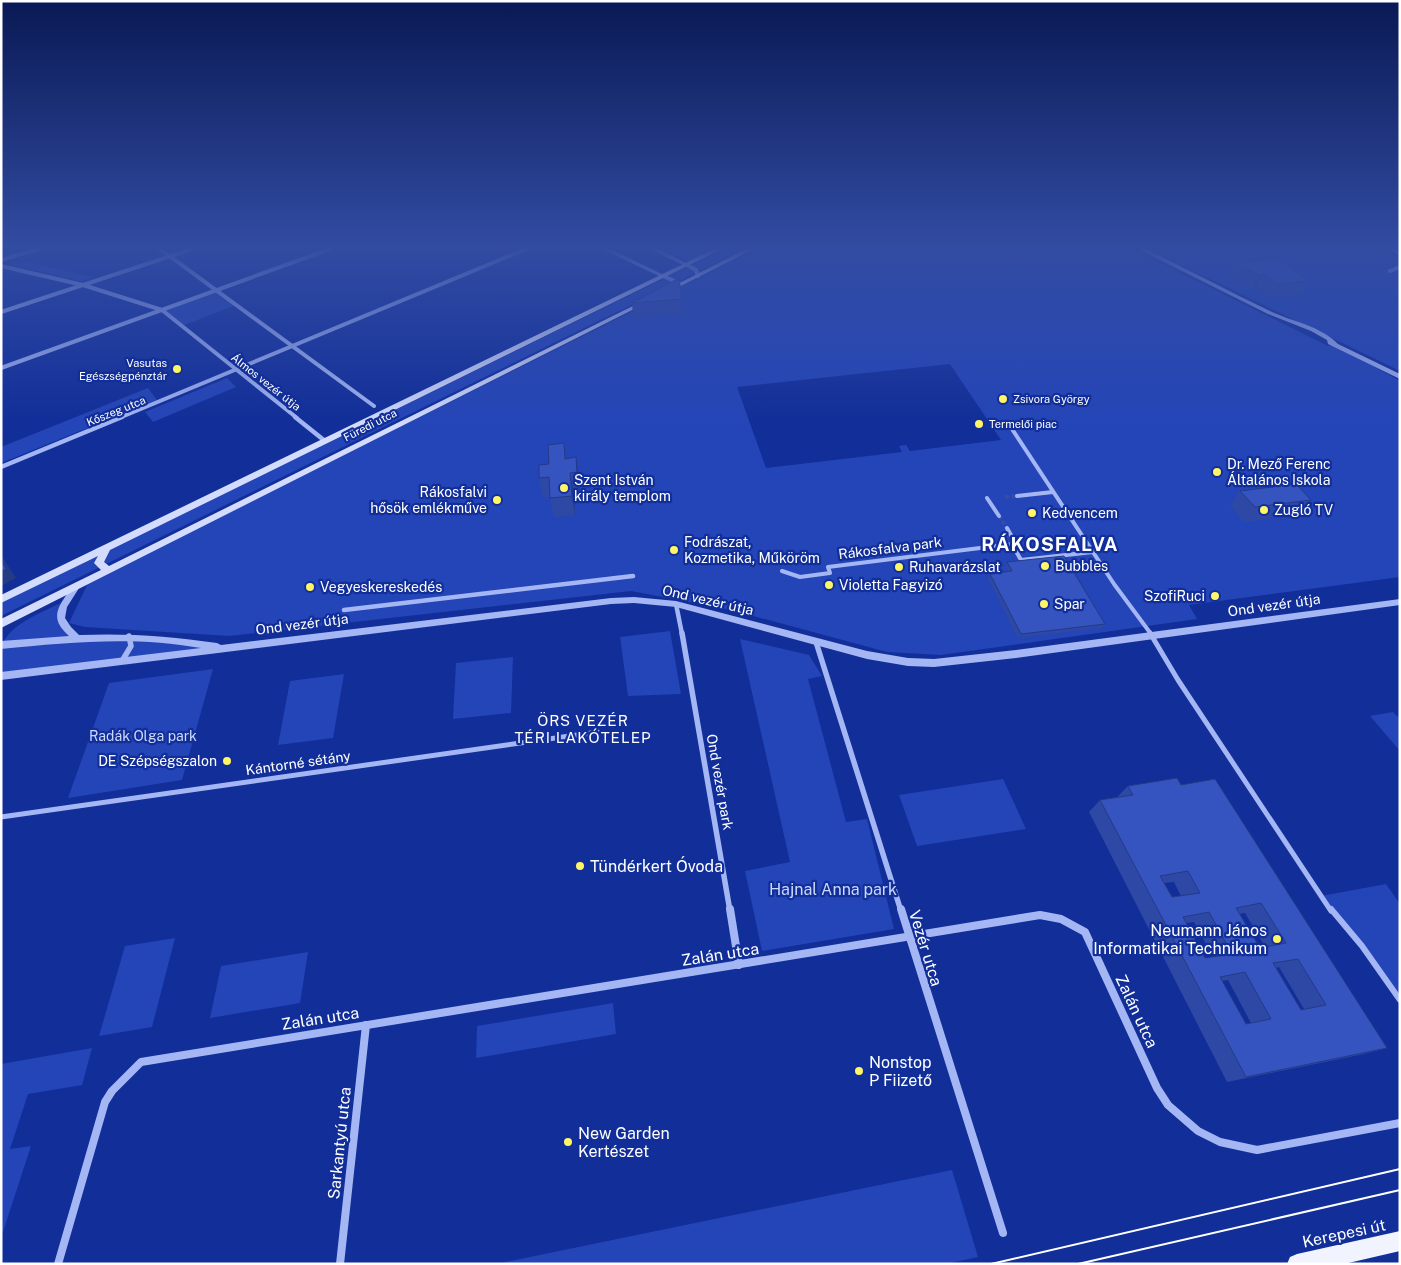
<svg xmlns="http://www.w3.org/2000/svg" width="1401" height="1265" viewBox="0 0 1401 1265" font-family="'Public Sans',sans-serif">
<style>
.green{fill:#2445b8;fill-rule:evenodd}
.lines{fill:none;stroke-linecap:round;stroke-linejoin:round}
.pedestrian-tunnel{stroke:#354da8;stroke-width:4;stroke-dasharray:4 2;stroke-linecap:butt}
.pedestrian-far2{stroke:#a4b6f4;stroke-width:4}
.pedestrian-far1{stroke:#a4b6f4;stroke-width:5}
.pedestrian{stroke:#a4b6f4;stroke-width:6}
.minor-far3{stroke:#a4b6f4;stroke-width:4}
.minor-far2{stroke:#a4b6f4;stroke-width:4.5}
.minor-far1{stroke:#a4b6f4;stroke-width:5.5}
.minor{stroke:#a4b6f4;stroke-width:8}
.tertiary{fill:#a4b6f4;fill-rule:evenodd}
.secondary{fill:#d4dcfd;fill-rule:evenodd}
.primary{fill:#f1f3ff;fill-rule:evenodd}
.tram{stroke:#fff;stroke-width:2}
.wall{fill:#2e48a5;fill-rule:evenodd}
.shaded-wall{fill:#253b86}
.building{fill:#3554c0;stroke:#253b86;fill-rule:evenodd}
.poi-dot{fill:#fff567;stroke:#112e99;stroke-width:2}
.labels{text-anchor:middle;stroke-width:4.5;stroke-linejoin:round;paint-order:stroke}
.far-poi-label{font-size:11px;fill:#fff;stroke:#112e99;text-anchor:start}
.far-street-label{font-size:11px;fill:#fff;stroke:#112e99}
.poi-label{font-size:14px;fill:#fff;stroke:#112e99;text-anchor:start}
.street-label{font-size:14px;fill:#fff;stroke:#112e99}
.park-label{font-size:14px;fill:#ccd8fe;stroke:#112e99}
.neighbourhood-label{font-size:15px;letter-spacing:1px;fill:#fff;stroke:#112e99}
.near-poi-label{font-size:16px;fill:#fff;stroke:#112e99;text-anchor:start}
.near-park-label{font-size:16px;fill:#ccd8fe;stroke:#112e99}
.near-street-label{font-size:16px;fill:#fff;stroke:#112e99}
.district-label{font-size:19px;font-weight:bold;letter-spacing:1px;fill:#fff;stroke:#112e99}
</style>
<rect width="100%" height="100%" fill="#112e99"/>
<g class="green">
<path d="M663,249h49l-23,12z"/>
<path d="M725,249h19l-743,367v-14z"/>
<path d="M757,249h375l196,97 7,-1 65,36v196l-211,28 8,14 -256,36 -54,-3 -156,-42 -100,-19 -402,45 -144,-9 -16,-4 19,-40zM950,364l51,76 -91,11 -4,-6 -7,1 3,6 -136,16 -29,-81z"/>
<path d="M1148,249h230l22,9v113z"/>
<path d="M25,261l70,17 -15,3 -66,-16z"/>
<path d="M216,291l20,14 -54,21 -20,-16z"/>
<path d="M227,378l9,9 -83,35 -8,-10z"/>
<path d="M148,388l9,12 -156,63v-16z"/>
<path d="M67,600l-6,11 15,26 53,-1 95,12 -223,28c0,-9 -1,-20 0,-28 7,-25 45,-37 66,-48z"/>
<path d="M670,631l11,63 -53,2 -8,-59z"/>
<path d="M740,639l69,16 13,21 -14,3 38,143 21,-3 27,110 -132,22 -17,-80 45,-9z"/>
<path d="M513,657l-2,56 -58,6 3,-56z"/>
<path d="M213,669l-31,111 -114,18 41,-115z"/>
<path d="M344,674l-11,64 -55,7 12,-64z"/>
<path d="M1393,712l7,7v32l-30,-35z"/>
<path d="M1003,779l23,50 -109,17 -18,-51z"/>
<path d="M1386,884l14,20v96l-79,-104z"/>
<path d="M175,938l-23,89 -53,9 26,-90z"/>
<path d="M308,952l-8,51 -90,15 11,-52z"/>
<path d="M613,1003l3,31 -140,24 1,-32z"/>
<path d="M92,1048l-10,37 -54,9 -18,55 21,-3 -30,92v-174z"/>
<path d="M952,1170l26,87 -33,7h-449z"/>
</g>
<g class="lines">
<g class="pedestrian-tunnel">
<path d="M1005,497l12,-1"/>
<path d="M999,516l8,12"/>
</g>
<g class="pedestrian-far2">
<path d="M1012,429l102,155 37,50"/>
<path d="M1017,496l36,-4"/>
<path d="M987,498l12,18"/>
<path d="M1007,528l9,16h-4"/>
<path d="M782,571l18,6 30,-4 -2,-6 184,-23 9,16 72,-8"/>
</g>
<g class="pedestrian-far1">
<path d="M1150,633l28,47 153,231"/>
<path d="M1,817l597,-85"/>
</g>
<path class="pedestrian" d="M1331,909l31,37 38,54"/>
<g class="minor-far3">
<path d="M160,249l214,157"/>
<path d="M1391,249l9,4"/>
<path d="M1,260l37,-11"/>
<path d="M687,265l9,5 2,6"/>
<path d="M1,266l82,19 79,25 135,108"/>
<path d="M1390,271l10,-4"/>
<path d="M663,276l16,7"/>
<path d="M1,312l191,-63"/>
<path d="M1,368l329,-119"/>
<path d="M119,418l407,-169"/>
</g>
<g class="minor-far2">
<path d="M295,417l30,24"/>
<path d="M1,467l121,-50"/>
<path d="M676,604l6,30"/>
<path d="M344,610l289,-34"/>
</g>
<g class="minor-far1">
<path d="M682,633l48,278"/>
<path d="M816,642l85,269"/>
<path d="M122,661l9,-15 -2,-10"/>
</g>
<g class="minor">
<path d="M730,909l9,56"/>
<path d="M901,909l102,324"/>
<path d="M58,1264l47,-162 7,-11 29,-29 899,-147 21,4 24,13 72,156 11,17 30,26 22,11 37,8 143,-27"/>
<path d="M340,1264l26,-239"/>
</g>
<g class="tertiary">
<path d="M602,249h8l56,27 -5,1z"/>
<path d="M650,249h8l32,16 -5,1z"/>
<path d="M1138,249h8c41,20 82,42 124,62 23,11 49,14 68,33l62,30v5l-72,-35 -1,-4 -16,-9 -43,-17z"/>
<path d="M77,582l4,3 -14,22 -2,11 6,9 8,8c47,-2 92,1 138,8l4,2 390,-47 23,-1 42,4 191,50 41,7 26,1 82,-9 384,-51v6l-384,53 -82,9 -26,-1 -41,-7 -191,-52 -42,-4 -23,1 -610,76v-8l200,-24c-66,-12 -133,-6 -200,1v-8l68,-5c-17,-15 -14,-25 -2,-42 3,-5 5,-10 10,-12z"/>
</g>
<g class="secondary">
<path d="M714,249h8l-612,301 -6,12 5,4 534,-265 5,1 -647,326v-9l100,-49 -7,-7 4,-7 -97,47v-8z"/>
<path d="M746,249h8l-83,42 -5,-1z"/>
</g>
<path class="primary" d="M1400,1231v20l-56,13h-57l3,-7 7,-3z"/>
<g class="tram">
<path d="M991,1264l409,-95"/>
<path d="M1078,1264l322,-74"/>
</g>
</g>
<g class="wall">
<path d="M1233,263l75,18 -8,13 -32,3 -12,-11 -3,2 -27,-11z"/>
<path d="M682,299l1,14 -50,4 -1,-14z"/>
<path d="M576,457l4,35 -6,1 1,22 -21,3 -4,-21 -7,1 -4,-20 10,-14 18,-6z"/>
<path d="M1240,491l71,9 -12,15 -55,7 -14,-17z"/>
<path d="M1007,562l98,62 -3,4 -84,10 -30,-59 2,-5 18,-2 -3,-5z"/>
<path d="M1181,785l206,263 -23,6 -137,28 -138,-270 11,-12 17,-3 11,-11zM1174,882l7,14 -9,1 -8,-14zM1245,913l20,34 -5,1 -21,-34zM1194,922l19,35 -8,1 -19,-35zM1279,967l25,42 -3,1 -25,-42zM1228,980l23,43 -5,1 -24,-43z"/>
</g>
<g class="shaded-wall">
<path d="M1263,273l-7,13 -3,2 7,-13z"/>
<path d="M576,457l3,20 1,15 -3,-20z"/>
<path d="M570,473l4,20 1,22 -3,-19z"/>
<path d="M1,555l15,23 -15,8z"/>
</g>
<g class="building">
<path d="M1280,259l28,22 -32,3 -13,-11 -3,2 -27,-12z"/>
<path d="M679,278l3,21 -50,4z"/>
<path d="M564,443l1,16 11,-2 1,15 -7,1 2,23 -22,2 -1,-21 -10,1v-13l10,-1 -1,-19z"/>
<path d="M1296,484l15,16 -56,7 -15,-16z"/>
<path d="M1064,556l41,68 -84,10 -31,-60 22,-3 -5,-9z"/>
<path d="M1,561l5,8 -5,2z"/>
<path d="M1177,778l4,7 34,-6 172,269 -141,29 -146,-277 33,-5 -5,-9zM1188,871l12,22 -28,4 -12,-21zM1261,903l25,40 -26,5 -24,-40zM1209,912l23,42 -27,4 -22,-41zM1298,959l28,46 -25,5 -28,-47zM1245,972l26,47 -25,5 -26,-47z"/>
</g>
<linearGradient id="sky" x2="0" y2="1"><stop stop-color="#091954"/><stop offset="0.58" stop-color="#324ca2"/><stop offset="1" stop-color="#324ca2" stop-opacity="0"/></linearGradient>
<rect width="1401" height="426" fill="url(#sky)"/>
<g class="poi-dot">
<circle cx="177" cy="369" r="5"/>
<circle cx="1003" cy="399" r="5"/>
<circle cx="979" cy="424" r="5"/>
<circle cx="1217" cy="472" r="5"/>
<circle cx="564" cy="488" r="5"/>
<circle cx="497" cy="500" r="5"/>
<circle cx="1264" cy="510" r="5"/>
<circle cx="1032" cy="513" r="5"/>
<circle cx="674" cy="550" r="5"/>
<circle cx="1045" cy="566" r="5"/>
<circle cx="899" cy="567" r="5"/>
<circle cx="829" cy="585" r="5"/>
<circle cx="310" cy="587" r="5"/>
<circle cx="1215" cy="596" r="5"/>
<circle cx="1044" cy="604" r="5"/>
<circle cx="227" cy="761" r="5"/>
<circle cx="580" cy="866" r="5"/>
<circle cx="1277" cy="939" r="5"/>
<circle cx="859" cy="1071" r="5"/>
<circle cx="568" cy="1142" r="5"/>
</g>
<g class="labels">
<g class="far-poi-label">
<text x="167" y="367" text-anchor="end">Vasutas<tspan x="167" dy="13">Egészségpénztár</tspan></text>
<text x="1013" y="403">Zsivora György</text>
<text x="989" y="428">Termelői piac</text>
</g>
<g class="far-street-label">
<text transform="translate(266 382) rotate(38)" y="4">Álmos vezér útja</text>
<text transform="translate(116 411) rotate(-22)" y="4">Kőszeg utca</text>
<text transform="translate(370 425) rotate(-27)" y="4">Füredi utca</text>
</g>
<g class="poi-label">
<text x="1227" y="469">Dr. Mező Ferenc<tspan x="1227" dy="16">Általános Iskola</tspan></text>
<text x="574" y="485">Szent István<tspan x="574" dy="16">király templom</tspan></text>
<text x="487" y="497" text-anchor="end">Rákosfalvi<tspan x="487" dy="16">hősök emlékműve</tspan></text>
<text x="1274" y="515">Zugló TV</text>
<text x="1042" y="518">Kedvencem</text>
<text x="684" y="547">Fodrászat,<tspan x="684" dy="16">Kozmetika, Műköröm</tspan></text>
<text x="1055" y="571">Bubbles</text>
<text x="909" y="572">Ruhavarázslat</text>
<text x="839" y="590">Violetta Fagyizó</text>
<text x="320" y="592">Vegyeskereskedés</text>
<text x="1205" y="601" text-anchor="end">SzofiRuci</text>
<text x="1054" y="609">Spar</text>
<text x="217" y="766" text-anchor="end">DE Szépségszalon</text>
</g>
<g class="street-label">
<text transform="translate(890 548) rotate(-7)" y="5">Rákosfalva park</text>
<text transform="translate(708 600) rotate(13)" y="5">Ond vezér útja</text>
<text transform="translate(1274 605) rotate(-8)" y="5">Ond vezér útja</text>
<text transform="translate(302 624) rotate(-7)" y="5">Ond vezér útja</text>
<text transform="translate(298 763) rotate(-8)" y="5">Kántorné sétány</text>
<text transform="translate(720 782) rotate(80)" y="5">Ond vezér park</text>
</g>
<g class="park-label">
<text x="143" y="741">Radák Olga park</text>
</g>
<g class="neighbourhood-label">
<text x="583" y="726">ÖRS VEZÉR<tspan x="583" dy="17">TÉRI LAKÓTELEP</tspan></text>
</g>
<g class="near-poi-label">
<text x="590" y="872">Tündérkert Óvoda</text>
<text x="1267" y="936" text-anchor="end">Neumann János<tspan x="1267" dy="18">Informatikai Technikum</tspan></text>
<text x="869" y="1068">Nonstop<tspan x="869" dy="18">P Fiizető</tspan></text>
<text x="578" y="1139">New Garden<tspan x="578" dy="18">Kertészet</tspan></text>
</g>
<g class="near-park-label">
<text x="833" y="895">Hajnal Anna park</text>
</g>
<g class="near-street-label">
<text transform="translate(926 948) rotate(73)" y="6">Vezér utca</text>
<text transform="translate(720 954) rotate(-9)" y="6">Zalán utca</text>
<text transform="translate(1137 1011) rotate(65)" y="6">Zalán utca</text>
<text transform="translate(320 1018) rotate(-9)" y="6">Zalán utca</text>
<text transform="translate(339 1143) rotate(-84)" y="6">Sarkantyú utca</text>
<text transform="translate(1344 1233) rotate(-12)" y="6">Kerepesi út</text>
</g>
<g class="district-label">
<text x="1050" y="551">RÁKOSFALVA</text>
</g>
</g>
<rect width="1401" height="1265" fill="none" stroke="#ffffff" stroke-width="5"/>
</svg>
